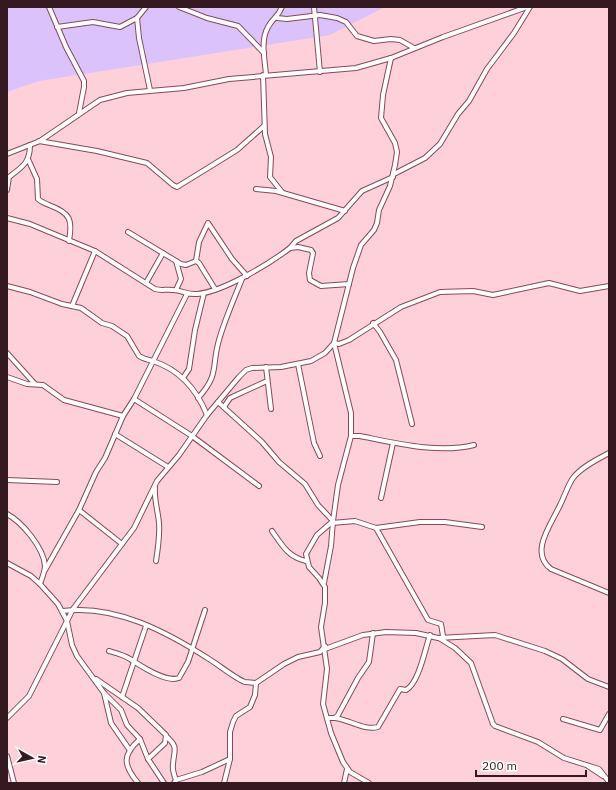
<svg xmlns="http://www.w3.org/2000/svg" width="616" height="790" viewBox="0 0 616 790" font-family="'IBM Plex Sans',sans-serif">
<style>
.green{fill:#dbc2fa}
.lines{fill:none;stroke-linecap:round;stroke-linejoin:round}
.minor-casing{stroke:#874858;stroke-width:6}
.minor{stroke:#fff;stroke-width:4}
</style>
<rect width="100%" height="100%" fill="#fed1da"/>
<path class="green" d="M7,7h378l-55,28 -291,46 -32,11z"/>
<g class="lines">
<g class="minor-casing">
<g id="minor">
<path d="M49,7l17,40 18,34v6l-5,26"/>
<path d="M179,7l28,11 31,8 26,27"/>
<path d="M314,7l6,65"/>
<path d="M137,18l2,20 11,52"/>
<path d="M277,18l10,1 33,-4 17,3 9,4 11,14 17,5 17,-2 9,1 14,8"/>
<path d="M57,27l36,-5 27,5 17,-9 9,-11"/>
<path d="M263,75l2,59 6,23 -1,20 12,15"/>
<path d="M266,75c-1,-15 -6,-34 2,-48 4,-8 10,-10 14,-20"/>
<path d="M39,141l58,10 50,12 26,22 4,2 60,-37 27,-24"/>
<path d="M7,154l33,-13 60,-41 27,-7 57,-5 45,-9 127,-11 35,-10 52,-21 84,-30"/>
<path d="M28,159l9,20 1,20c3,3 7,4 11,6 21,8 24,14 20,36"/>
<path d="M394,174l31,-16 15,-14 18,-30 11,-13 18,-32 27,-36 16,-26"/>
<path d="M256,189l20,2 69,20"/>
<path d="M7,190l2,-13c13,-10 21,-14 21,-32"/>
<path d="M7,218l23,6 65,27 60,38c6,2 12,0 18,1 8,0 15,5 24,4 26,-2 72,-30 93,-46l8,-1 13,3 2,3 -4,20 1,7 11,6 28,-2"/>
<path d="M128,232l53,32 5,1 10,-4 3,2 16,26"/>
<path d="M290,248l6,-7 42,-23 24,-27 31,-14"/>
<path d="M196,261l3,-19 9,-19 24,36 15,17"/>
<path d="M146,283l17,-30"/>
<path d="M7,286l23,6 32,12 19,4 21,15 10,3 15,10 12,20c5,3 9,4 14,5 27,9 44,29 54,54"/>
<path d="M176,290l5,-11 -5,-18"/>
<path d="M72,306l23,-55"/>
<path d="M373,323l7,9 16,28 16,64"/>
<path d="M7,353l28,31"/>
<path d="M298,364l16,79 6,13"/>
<path d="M266,367l5,42"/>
<path d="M7,377l20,7 16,1 21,15 59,16"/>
<path d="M183,378l6,-9 6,-39 9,-37"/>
<path d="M198,398c22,-24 13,-31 21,-58 6,-21 15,-41 23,-61"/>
<path d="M134,399l58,37 67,50"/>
<path d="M218,402l44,40 17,20 26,22 13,21 15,16 -2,25 -7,37"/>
<path d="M224,407l6,-9 37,-17"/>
<path d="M115,434l53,33"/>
<path d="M351,436h9c35,7 79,18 114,9"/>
<path d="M609,453c-11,6 -28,14 -36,25 -5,7 -8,17 -12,25 -8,19 -33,49 -10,66l58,24"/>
<path d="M7,480l50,2"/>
<path d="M155,488c-1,12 3,23 4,35 1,13 -1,25 -3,38"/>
<path d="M381,498l12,-55"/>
<path d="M79,510l43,34"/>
<path d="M7,514c15,8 37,34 38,52 0,5 -3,12 -5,18"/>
<path d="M332,523l23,-2 21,7 44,-6h25l37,5"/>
<path d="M376,528l52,92 13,4 2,12"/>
<path d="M272,531c10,14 16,26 34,30"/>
<path d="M7,563l24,13 9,8 18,20 9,17 5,24 5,11 27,37 17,17 6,15 13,14 8,20 16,24"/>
<path d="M45,570l34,-60 17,-38 9,-14 18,-42 11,-17 53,-105"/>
<path d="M63,611c52,-7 104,21 146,48 10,6 27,20 36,23l11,1 28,-19 14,-7 22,-5 5,-6"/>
<path d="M439,638l16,10 16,15 22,61 2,2 43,16 26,16 35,11 10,13"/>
<path d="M325,649l38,-14 23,-3 30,1 22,5 57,-3 50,16 17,8 26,20 21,8"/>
<path d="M109,651c7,2 15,4 21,8 11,7 36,24 49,19l9,-16 17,-52"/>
<path d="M96,679l42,29 28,27 -1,8 -17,16"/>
<path d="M104,693l7,30 18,26"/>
<path d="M122,697l24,-71"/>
<path d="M7,718l22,-22 44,-87 61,-81 23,-47 22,-26 28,-40 32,-38 7,-7 6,-2 29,-1 30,-6 14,-8 9,-10 5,1 10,-4 52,-33 39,-15 33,-1 20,4 56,-12 31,8 29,-5"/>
<path d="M327,718h8l3,-3 20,-37 11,-16 4,-29"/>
<path d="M335,718c15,2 30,13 43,9l22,-38 6,1c13,-7 19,-41 24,-55"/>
<path d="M563,719l37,11 9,-16"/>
<path d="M166,736c13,12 8,13 7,28 -1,6 1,11 3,16"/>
<path d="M7,756l7,27"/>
<path d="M588,766l15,10"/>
<path d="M138,783c-15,-18 -16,-28 2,-44"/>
<path d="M174,783l2,-3 26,-8 28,-13"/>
<path d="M224,783l6,-24v-27l3,-10 3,-6 14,-9 5,-12 1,-12"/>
<path d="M344,783l3,-14"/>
<path d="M369,783l-19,-11 -7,-10 -12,-29 -8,-29 4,-35 -6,-42 4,-24v-16l-6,-9 -10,-11 -3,-13 11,-19 16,-14 5,-36 13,-49v-23l-17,-70 19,-75 8,-23 13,-15 3,-7 2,-13 11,-24 5,-21 2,-13 -2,-9 -14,-25 2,-23 8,-37"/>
</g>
</g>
<use href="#minor" class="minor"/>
</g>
<rect width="616" height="790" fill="none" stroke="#341a20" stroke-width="16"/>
<g transform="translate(32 758) rotate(98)" stroke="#ffffff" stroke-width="3" paint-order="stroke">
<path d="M0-3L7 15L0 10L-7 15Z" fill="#341a20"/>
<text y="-6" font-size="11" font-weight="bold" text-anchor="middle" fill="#341a20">N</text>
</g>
<path d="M476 770v6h110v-6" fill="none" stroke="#341a20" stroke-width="2"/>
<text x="482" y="770" font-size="12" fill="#341a20" stroke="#ffffff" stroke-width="3" paint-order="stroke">200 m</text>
</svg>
